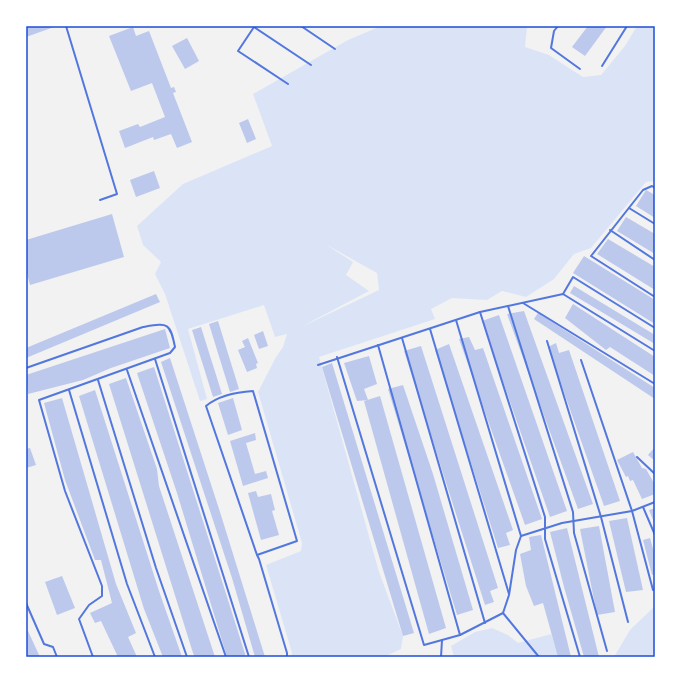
<svg xmlns="http://www.w3.org/2000/svg" width="681" height="683" viewBox="0 0 681 683" font-family="'Roboto Condensed',sans-serif">
<style>
.green{fill:#dbe4f7;fill-rule:evenodd}
.building{fill:#bdc9ec}
.lines{fill:none;stroke-linecap:round;stroke-linejoin:round}
.service{stroke:#5277de;stroke-width:2}
.neatline{fill:none;stroke:#1d4ed8;stroke-width:1.5}
</style>
<rect width="100%" height="100%" fill="#f2f2f2"/>
<g class="green">
<path d="M381,26h148l-2,2 -2,19 24,8 34,22 18,-2 24,-29 12,-20h14l4,2v153l-9,1 -55,66 -17,6 -20,25 -28,18 -24,-6 -15,9 -35,-2 -21,11 4,10 -116,38 60,215 24,64 -2,13 -17,8h-93l1,-4 -26,-88 35,-14 1,-8 -44,-151 18,-35 7,-10 4,-13 -12,3 -11,-32 -76,24 19,70 -7,2 -35,-107 -10,-20 6,-12 -18,-17 -6,-19 46,-42 89,-38 -19,-52 95,-54zM325,244l52,29 2,17 -78,37 68,-36 -23,-16 7,-13z"/>
<path d="M655,606v47l-5,4h-36l16,-27z"/>
<path d="M492,628l16,7 10,8 33,-9 9,23h-106l-3,-11 24,-14z"/>
</g>
<g class="building">
<path d="M26,26h31l-31,11z"/>
<path d="M588,26h19l-22,30 -13,-9z"/>
<path d="M133,27l3,9 13,-5 22,57 3,-1 2,5 -3,1 19,49 -15,6 -6,-14 -17,6 -1,-3 -28,11 -6,-17 19,-7 2,3 25,-10 -13,-34 -21,8 -22,-55z"/>
<path d="M187,38l12,23 -14,8 -13,-23z"/>
<path d="M248,119l8,20 -9,4 -8,-20z"/>
<path d="M154,171l6,17 -24,9 -6,-17z"/>
<path d="M646,190l9,5v23l-19,-12z"/>
<path d="M112,214l12,43 -94,28 -4,-15v-30z"/>
<path d="M626,217l29,17v20l-38,-23z"/>
<path d="M608,239l47,28v23l-58,-36z"/>
<path d="M584,256l71,44v24l-82,-51z"/>
<path d="M574,286l81,49v9l-85,-51z"/>
<path d="M156,294l4,8 -134,56v-10z"/>
<path d="M573,304l82,53v19l-45,-29 -4,3 -41,-32z"/>
<path d="M524,311l69,193 -15,5 -71,-195z"/>
<path d="M538,313l117,75v11l-121,-80z"/>
<path d="M499,315l68,196 -17,6 -68,-196z"/>
<path d="M218,321l21,68 -9,3 -21,-68z"/>
<path d="M201,327l21,67 -9,3 -21,-67z"/>
<path d="M165,329l5,19 -59,20 -28,12 -55,14 -2,-19z"/>
<path d="M263,331l5,15 -9,3 -5,-14z"/>
<path d="M469,337l6,13 8,-2 59,171 -17,6 -66,-186z"/>
<path d="M248,338l10,25 -2,1 1,4 -10,4 -9,-22 7,-3 -3,-6z"/>
<path d="M556,343l3,10 10,-3 51,151 -16,5 -56,-159z"/>
<path d="M449,344l64,186 -7,3 4,12 -12,3 -63,-198z"/>
<path d="M421,346l77,242 -8,3 4,11 -9,3 -81,-254z"/>
<path d="M369,356l8,28 -13,5 4,11 -11,1 -13,-38z"/>
<path d="M170,358l50,154 45,145h-10l-23,-79 -71,-216z"/>
<path d="M332,363l82,270 -11,3 -81,-269z"/>
<path d="M154,367l68,214 24,76h-19l-50,-164 -40,-120z"/>
<path d="M126,378l31,91 2,17 56,171h-20l-2,-4 -84,-269z"/>
<path d="M403,385l30,89 40,136 -16,5 -69,-226z"/>
<path d="M95,390l64,201 23,66h-19l-19,-48 -65,-213z"/>
<path d="M380,396l66,232 -17,6 -65,-233z"/>
<path d="M62,398l54,186 20,49 -8,4 9,20h-19l-17,-36 -6,2 -5,-10 22,-10 -11,-43h-6l-30,-80 -21,-77z"/>
<path d="M233,398l9,32 -14,5 -10,-32z"/>
<path d="M255,433l1,7 -10,3 9,31 11,-3 2,7 -25,8 -13,-45z"/>
<path d="M655,447v14l-7,-6z"/>
<path d="M30,448l6,17 -10,3v-19z"/>
<path d="M633,452l9,16 4,1 9,16v9l-13,5 -9,-19 -3,1 -2,-5 -2,1 -9,-17z"/>
<path d="M256,491l2,6 13,-3 4,16 -3,1 7,24 -18,5 -13,-47z"/>
<path d="M655,508v17l-6,-15z"/>
<path d="M627,518l16,72 -17,2 -17,-71z"/>
<path d="M599,526l16,86 -18,3 -17,-86z"/>
<path d="M567,528l32,129h-15l-20,-70 -14,-55z"/>
<path d="M541,535l30,122h-13l-15,-54 -9,3 -8,-20 -6,-32 11,-4 -2,-13z"/>
<path d="M650,538l5,18v18l-3,1 -9,-35z"/>
<path d="M62,576l13,32 -18,7 -12,-33z"/>
<path d="M28,631l12,26h-14v-25z"/>
</g>
<g class="lines">
<g class="service">
<path d="M66,26l51,168 -17,6"/>
<path d="M255,26l-1,1 57,38"/>
<path d="M301,26l34,23"/>
<path d="M558,26l-4,5 -3,17 29,21"/>
<path d="M254,27l-16,24 50,33"/>
<path d="M602,66l25,-40"/>
<path d="M655,188l-3,-2 -9,4 -52,66 64,41"/>
<path d="M629,208l26,16"/>
<path d="M610,230l45,30"/>
<path d="M563,294l10,-17 82,51"/>
<path d="M523,303l132,81"/>
<path d="M508,306l65,206 1,21 33,118"/>
<path d="M480,312l65,205v22l35,118"/>
<path d="M456,320l65,216"/>
<path d="M430,329l79,265"/>
<path d="M402,338l83,285"/>
<path d="M547,341l54,176 27,105"/>
<path d="M378,345l82,290"/>
<path d="M337,357l87,288 36,-10 43,-22 6,-18 7,-45 5,-14 41,-13 70,-12 23,-9"/>
<path d="M155,359l94,298"/>
<path d="M581,360l51,151 21,79"/>
<path d="M318,365l162,-53 83,-18 92,57"/>
<path d="M26,368l117,-41c25,-4 27,-5 32,20l-5,6 -131,47 26,91 37,95v10l-13,9 -10,14 14,38"/>
<path d="M127,370l99,287"/>
<path d="M98,380l58,188 31,89"/>
<path d="M69,390l58,194 28,73"/>
<path d="M637,457l18,17"/>
<path d="M643,507l12,28"/>
<path d="M257,555l40,-14 -44,-150c-16,1 -35,5 -47,15l51,149 2,4 28,94v4"/>
<path d="M26,603l18,41 9,3 4,10"/>
<path d="M503,613l36,44"/>
<path d="M441,657l1,-17"/>
</g>
</g>
<rect width="681" height="683" fill="none" stroke="#ffffff" stroke-width="54"/>
<rect x="27" y="27" width="627" height="629" class="neatline"/>
</svg>
